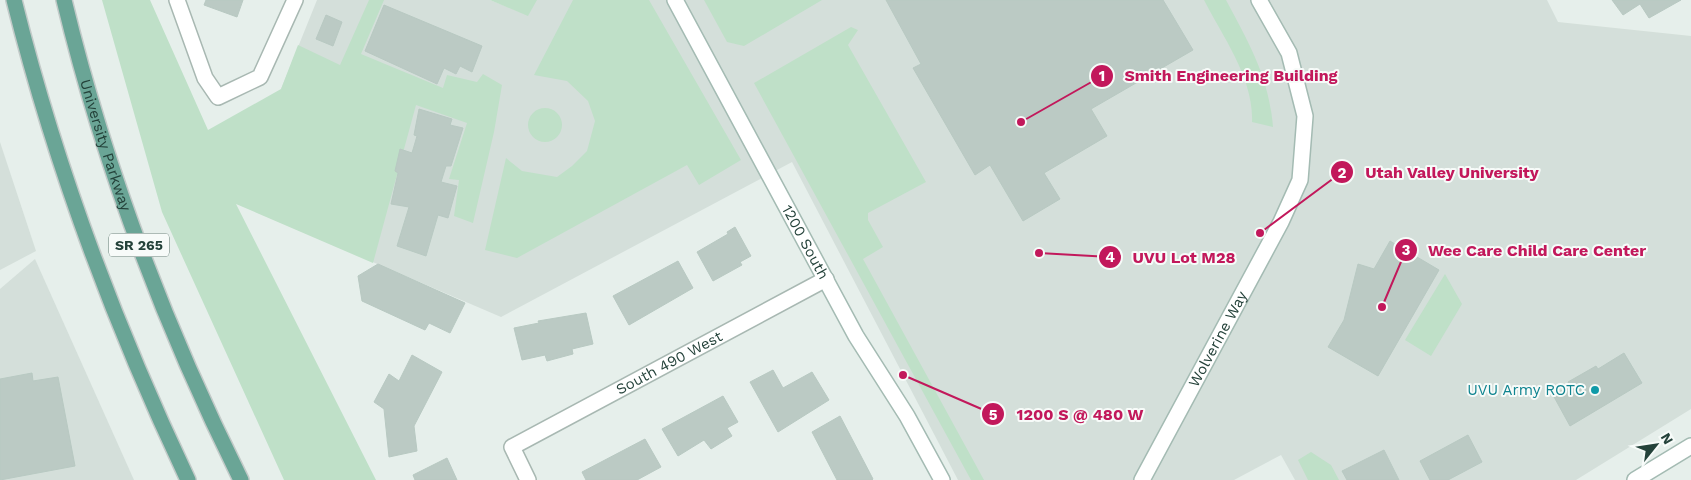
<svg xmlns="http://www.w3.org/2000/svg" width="1691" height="480" viewBox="0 0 1691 480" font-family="'Work Sans',sans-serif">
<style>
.built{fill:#d4dfda}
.green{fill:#bfe0c8}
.building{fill:#bbcac4;stroke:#b8c9c2}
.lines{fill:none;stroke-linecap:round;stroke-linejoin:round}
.street-casing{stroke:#a8b8b2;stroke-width:18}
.secondary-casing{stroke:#a4bbb3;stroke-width:18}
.primary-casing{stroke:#c2cac8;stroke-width:18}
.street{stroke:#fff;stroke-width:15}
.secondary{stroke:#fff;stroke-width:15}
.primary{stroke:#6aa596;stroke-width:15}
.culture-dot{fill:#0f9aa8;stroke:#f7fbf9;stroke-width:2}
.labels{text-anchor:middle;stroke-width:4;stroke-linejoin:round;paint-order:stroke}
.shield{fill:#f7fbf9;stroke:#637a73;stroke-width:1}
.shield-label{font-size:14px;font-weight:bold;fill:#24423a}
.street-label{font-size:15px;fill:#24423a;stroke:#f7fbf9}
.culture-label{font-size:15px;fill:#0d838f;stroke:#f7fbf9;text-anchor:end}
.leader{fill:none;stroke:#c2185b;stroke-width:2}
.callout-dot{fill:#c2185b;stroke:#f7fbf9;stroke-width:2}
.mark-label{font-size:15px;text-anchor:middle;font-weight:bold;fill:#fff}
.callout-label{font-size:16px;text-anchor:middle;font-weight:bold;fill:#c2185b;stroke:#f7fbf9;stroke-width:4;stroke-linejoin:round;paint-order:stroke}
</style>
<rect width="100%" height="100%" fill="#e6efeb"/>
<g class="built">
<path d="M317,0h173l38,15 8,-15h1011l11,22 133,14v373l-115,71h-281l-14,-25 -47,25h-276l-166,-318 -291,155 -266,-114z"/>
<path d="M0,142l36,109 -36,19z"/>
<path d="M35,259l99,221h-134v-191z"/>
</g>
<g class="green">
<path d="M102,0h48l58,130 73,-41 17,-44 42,20 29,-65h15l-23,54 82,34 4,-13 30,7 6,-8 19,11 -8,47 -21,91 -19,-7 5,-36 -10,-1 18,-56 -51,-18 -43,158 -137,-59 140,276h-92l-122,-268z"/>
<path d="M490,0h47l-9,16z"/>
<path d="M573,0h76l92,160 -42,25 -12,-20 -170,93 -32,-8 21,-92 16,13 35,6 15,-11 15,-15 8,-30 -7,-20 -21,-20 -33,-6z"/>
<path d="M704,0h118l-78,46 -17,-4z"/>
<path d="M1204,0h22c23,43 43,77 47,127l-21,-5c2,-43 -29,-85 -48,-122z"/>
<path d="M851,27l7,3 -10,15 78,137 -58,31v7l15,27 -20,12 121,221h-13l-217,-397z"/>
<circle cx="545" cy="125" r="17"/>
<path d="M1445,274l17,30 -31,52 -26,-16z"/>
<path d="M1311,452l20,13 8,15h-31l-10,-20z"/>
</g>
<g class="building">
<path d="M206,0h37l-6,17 -33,-12z"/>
<path d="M886,0h277l30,50 -102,59 16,27 -63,37 16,26 -37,22 -33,-56 -15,10 -62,-107 8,-4z"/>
<path d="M1612,0h69l-32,18 -9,-14 -17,11z"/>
<path d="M384,5l98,41 -10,26 -12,-6 -4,8 -12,-6 -7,16 -72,-33z"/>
<path d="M326,15l16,7 -9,24 -17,-7z"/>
<path d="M419,109l33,10 -2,6 13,3 -12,38h-5l-5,16 16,4 -9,32 -10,-3 -12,41 -29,-10 12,-39 -18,-3 7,-31 -3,-2 5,-22 12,4 5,-17 -3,-1z"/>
<path d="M735,227l16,29 -11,6 2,3 -29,16 -16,-29 31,-18 -1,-2z"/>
<path d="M1390,241l49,29 -61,106 -50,-29 16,-27 14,-56 16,5z"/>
<path d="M678,261l15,27 -64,37 -16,-29z"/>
<path d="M378,264l87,39 -15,30 -21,-10 -4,7 -63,-29 -4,-25z"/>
<path d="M586,313l7,31 -21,5 1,5 -26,7 -2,-6 -23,5 -8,-32 25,-5 -1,-2z"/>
<path d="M1624,353l18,30 -72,43 -17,-31 17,-9 -2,-4 28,-16 2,3z"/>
<path d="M412,355l30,17 -28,54 3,25 -28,6 -5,-48 -10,-7 15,-28 10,7z"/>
<path d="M773,370l10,18 29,-16 17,28 -51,32 -28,-50z"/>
<path d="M32,373l1,8 25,-4 17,89 -75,14v-101z"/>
<path d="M723,396l15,26 -11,6 5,8 -21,13 -7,-9 -26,16 -16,-27z"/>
<path d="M840,416l33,63 -1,1h-35l-25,-48z"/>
<path d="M1468,435l14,27 -34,18h-18l-10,-19z"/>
<path d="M645,439l16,28 -24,13h-51l-4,-8z"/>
<path d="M1384,450l15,30h-52l-5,-9z"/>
<path d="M447,458l10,22h-42l-2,-5z"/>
</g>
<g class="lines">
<g class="street-casing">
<g id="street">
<path d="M177,0l28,78 13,19 42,-20 35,-77"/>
<path id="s1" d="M528,480l-16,-33 314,-168"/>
</g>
</g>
<g class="secondary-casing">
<g id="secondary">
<path id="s2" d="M675,0l181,336 51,80 35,64"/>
<path id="s3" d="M1142,480l139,-258 19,-42 5,-64 -16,-63 -30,-53"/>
<path d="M1635,480l56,-34"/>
</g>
</g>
<g class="primary-casing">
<g id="primary">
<path d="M14,0c41,165 101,326 174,480"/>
<path id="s4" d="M64,0c40,166 101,327 177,480"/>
</g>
</g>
<use href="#street" class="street"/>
<use href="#secondary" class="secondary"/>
<use href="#primary" class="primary"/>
</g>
<circle class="culture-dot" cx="1595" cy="390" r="5"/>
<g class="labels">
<rect class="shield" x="109" y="233.5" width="60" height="23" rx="4"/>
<g class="shield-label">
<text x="139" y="250">SR 265</text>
</g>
<g class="street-label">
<text dy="5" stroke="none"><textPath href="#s4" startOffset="151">University Parkway</textPath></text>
<text dy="5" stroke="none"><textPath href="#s2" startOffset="275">1200 South</textPath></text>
<text dy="5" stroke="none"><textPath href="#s3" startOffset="160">Wolverine Way</textPath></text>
<text dy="5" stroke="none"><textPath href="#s1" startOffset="215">South 490 West</textPath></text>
</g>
<g class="culture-label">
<text x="1585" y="395">UVU Army ROTC</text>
</g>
</g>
<path class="leader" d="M1021 122L1102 76M1260 233L1342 172M1382 307L1406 250M1039 253L1110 257M903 375L993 414"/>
<g class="callout-dot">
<circle cx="1021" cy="122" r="5"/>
<circle cx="1260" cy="233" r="5"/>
<circle cx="1382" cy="307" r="5"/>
<circle cx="1039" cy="253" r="5"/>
<circle cx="903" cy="375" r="5"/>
<circle cx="1102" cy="76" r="12"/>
<circle cx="1342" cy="172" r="12"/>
<circle cx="1406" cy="250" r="12"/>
<circle cx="1110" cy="257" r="12"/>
<circle cx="993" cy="414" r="12"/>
</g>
<g class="mark-label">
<text x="1102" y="81">1</text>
<text x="1342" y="178">2</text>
<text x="1406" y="255">3</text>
<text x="1110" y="262">4</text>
<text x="993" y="420">5</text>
</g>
<g class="callout-label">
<text x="1231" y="81">Smith Engineering Building</text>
<text x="1452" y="178">Utah Valley University</text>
<text x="1537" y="256">Wee Care Child Care Center</text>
<text x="1184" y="263">UVU Lot M28</text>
<text x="1080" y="420">1200 S @ 480 W</text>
</g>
<g transform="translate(1656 445) rotate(60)" stroke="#f7fbf9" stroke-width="4" paint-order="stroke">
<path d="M0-4L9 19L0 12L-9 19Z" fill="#24423a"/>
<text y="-8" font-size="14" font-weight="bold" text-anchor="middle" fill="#24423a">N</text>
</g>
</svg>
